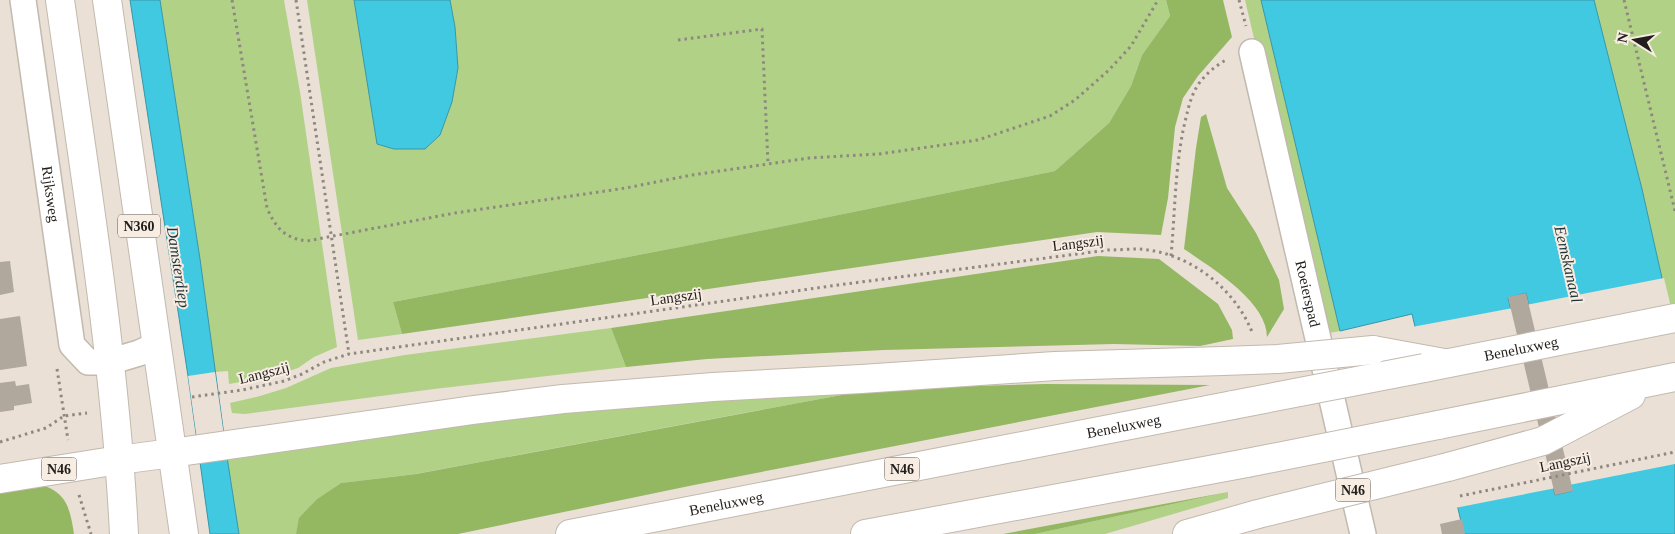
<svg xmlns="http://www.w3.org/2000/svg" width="1675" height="534" viewBox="0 0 1675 534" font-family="Georgia,serif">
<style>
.green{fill:#b0d186}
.forest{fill:#94b762}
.water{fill:#41c9e2;stroke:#3896a6;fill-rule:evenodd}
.pier{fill:#eae0d6}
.building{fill:#b0a79d}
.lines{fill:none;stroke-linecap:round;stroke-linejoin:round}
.minor-casing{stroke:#c2b9af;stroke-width:28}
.primary-casing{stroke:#c2b9af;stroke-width:30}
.trunk-casing{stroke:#c2b9af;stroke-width:30}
.path{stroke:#8f8881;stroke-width:3;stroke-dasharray:2.5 4;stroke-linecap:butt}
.minor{stroke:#fff;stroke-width:25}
.primary{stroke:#fff;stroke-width:28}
.trunk{stroke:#fff;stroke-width:28}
.trunk-bridge-casing{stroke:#c2b9af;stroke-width:30;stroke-linecap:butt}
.trunk-bridge{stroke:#fff;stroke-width:28}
.labels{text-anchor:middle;stroke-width:4;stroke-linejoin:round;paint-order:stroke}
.shield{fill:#f7ede3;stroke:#625c57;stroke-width:1}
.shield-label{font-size:14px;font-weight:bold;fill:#221e1b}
.street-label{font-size:15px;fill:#221e1b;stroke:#f7ede3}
.water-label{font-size:16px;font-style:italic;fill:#1e3439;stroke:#f7ede3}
</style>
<rect width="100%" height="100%" fill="#eae0d6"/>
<g class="green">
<path d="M160,0h124l16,92 37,255 -23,10 -16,11 -24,8 -45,8 -1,-13 -13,1 -15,-113z"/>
<path d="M307,0h47l23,144 17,5h31l15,-14 12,-33 6,-34 -3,-41 -5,-27h716l4,16 -28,39 -11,31 -22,37 -54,48 -375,76 -287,55 9,32 -44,6z"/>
<path d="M1245,0h16l79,331 -16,3z"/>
<path d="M1594,0h81v336l-33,-147z"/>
<path d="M611,328l15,39 -192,22 -189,25 -13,-1 -2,-10 30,-7 26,-8 45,-20 74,-13z"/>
<path d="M874,389l-459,85 -74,9 -24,16 -17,19 -4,16h-57l-12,-77 194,-29 274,-31z"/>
<path d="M1228,492v6l-123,36h-70z"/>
</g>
<g class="forest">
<path d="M1166,0h57l9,37 -34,39 -15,22 -8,29 -7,71 -7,37 -64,-3 -695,102 -9,-32 287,-55 375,-76 54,-48 22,-37 11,-31 28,-39z"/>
<path d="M1206,114l21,74 29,45 23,47 5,29 -17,28c0,-36 -57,-70 -83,-88l12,-101 5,-31z"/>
<path d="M1098,256l61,3 59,45 14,26 1,9 -33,7 -86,-2 -230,6 -177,9 -81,8 -15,-39z"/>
<path d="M1045,384l165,1 -516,100 -236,49h-162l3,-16 18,-19 24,-16 75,-9 458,-85z"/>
<path d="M38,484c29,7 32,25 36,50h-74v-44z"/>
<path d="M1228,492l-193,42h-32z"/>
</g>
<g class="water">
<path d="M130,0h30l40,259 27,198 12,77h-29l-22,-158z"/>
<path d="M354,0h96l5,27 3,41 -6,34 -12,33 -15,14h-31l-17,-5z"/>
<path d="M1261,0h333l48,189 33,147v198h-211l-52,-220 -72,17zM1526,293l46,198 -17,4 -47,-197z"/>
</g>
<g class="pier">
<path d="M1664,278l11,46v140l-106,21 -43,-180z"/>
<path d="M1513,308l43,180 -101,20 -43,-181z"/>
<path d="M215,372l12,85 -27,4 -12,-85z"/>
</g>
<g class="building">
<path d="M10,261l4,31 -14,3v-33z"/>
<path d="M1526,293l47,198 -18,4 -47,-198z"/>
<path d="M20,316l7,50 -27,4v-51z"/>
<path d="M15,381l1,5 13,-2 3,19 -18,3v4l-14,2v-29z"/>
<path d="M1462,519l3,15h-23l-2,-10z"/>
</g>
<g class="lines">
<g class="minor-casing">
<g id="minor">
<path id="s1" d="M23,0l49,345 16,17h21l30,-9 18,-8"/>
<path id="s2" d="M1252,52l111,482"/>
</g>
</g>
<g class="primary-casing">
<g id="primary">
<path d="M60,0c25,177 55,355 64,534"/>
<path d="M107,0l77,534"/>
<path d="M119,460l53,-7"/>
</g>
</g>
<g class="trunk-casing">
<g id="trunk">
<path d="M1373,350l71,13"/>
<path id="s3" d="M1424,368l251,-50"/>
<path d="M1438,425l237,-48"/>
<path d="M172,453l301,-43 90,-11 150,-12 148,-8 194,-13 168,-5"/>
<path d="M1448,467l95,-26 88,-46"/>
<path d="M0,479l119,-19"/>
<path id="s4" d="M570,534l663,-129"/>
<path d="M865,534l382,-71"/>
<path d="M1187,534l71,-20"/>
</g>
</g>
<g class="path">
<path d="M232,0l35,208c9,20 17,30 40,33l148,-28 171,-25 66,-13 76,-11 41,-6 70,-4 99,-14 72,-24 25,-16 34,-30 22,-24 27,-46"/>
<path d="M296,0l53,354"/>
<path d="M1239,0l7,26"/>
<path d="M1624,0l51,211"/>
<path d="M678,40l84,-11 6,135"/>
<path d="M1171,256c4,-44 4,-88 13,-130 3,-12 5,-23 10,-34 6,-13 19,-25 32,-32"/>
<path d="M57,369l11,71"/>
<path d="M192,397l50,-7 42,-9 18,-7 22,-12 25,-8 489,-69 270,-35c10,0 21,-1 31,-1 49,3 95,38 113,83"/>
<path d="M0,442l46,-14 18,-12 23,-3"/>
<path d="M79,495l12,39"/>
<path d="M1460,496l215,-44"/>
</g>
<use href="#minor" class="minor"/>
<use href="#primary" class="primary"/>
<use href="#trunk" class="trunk"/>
<g class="trunk-bridge-casing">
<g id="trunk-bridge">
<path d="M1223,361l55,-2 95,-9"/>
<path d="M1233,405l191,-37"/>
<path d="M1247,463l191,-38"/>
<path d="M1258,514l190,-47"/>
</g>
</g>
<use href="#trunk-bridge" class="trunk-bridge"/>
</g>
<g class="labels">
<g class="shield">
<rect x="118" y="214.5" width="42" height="23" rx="4"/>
<rect x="41.5" y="457.5" width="35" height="23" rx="4"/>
<rect x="884.5" y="457.5" width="35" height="23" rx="4"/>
<rect x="1335.5" y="478.5" width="35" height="23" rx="4"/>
</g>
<g class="shield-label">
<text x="139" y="231">N360</text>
<text x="59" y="474">N46</text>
<text x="902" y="474">N46</text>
<text x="1353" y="495">N46</text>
</g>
<g class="street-label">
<text dy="5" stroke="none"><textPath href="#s1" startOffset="196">Rijksweg</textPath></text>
<text transform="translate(1078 243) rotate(-7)" y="5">Langszij</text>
<text dy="5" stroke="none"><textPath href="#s2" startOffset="248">Roeierspad</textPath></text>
<text transform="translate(676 297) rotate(-8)" y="5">Langszij</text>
<text dy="5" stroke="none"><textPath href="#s3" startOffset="99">Beneluxweg</textPath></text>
<text transform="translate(264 373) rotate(-14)" y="5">Langszij</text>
<text dy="5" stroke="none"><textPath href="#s4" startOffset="564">Beneluxweg</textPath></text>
<text transform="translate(1565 462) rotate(-12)" y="5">Langszij</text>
<text dy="5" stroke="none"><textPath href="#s4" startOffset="159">Beneluxweg</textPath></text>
</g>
<g class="water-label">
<text transform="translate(1569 264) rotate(77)" y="6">Eemskanaal</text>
<text transform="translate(179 267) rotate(81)" y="6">Damsterdiep</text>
</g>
</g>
<g transform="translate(1635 40) rotate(281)" stroke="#f7ede3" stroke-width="4" paint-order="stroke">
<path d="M0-4L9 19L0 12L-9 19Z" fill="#221e1b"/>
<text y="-8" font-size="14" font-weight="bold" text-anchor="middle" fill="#221e1b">N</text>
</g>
</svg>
